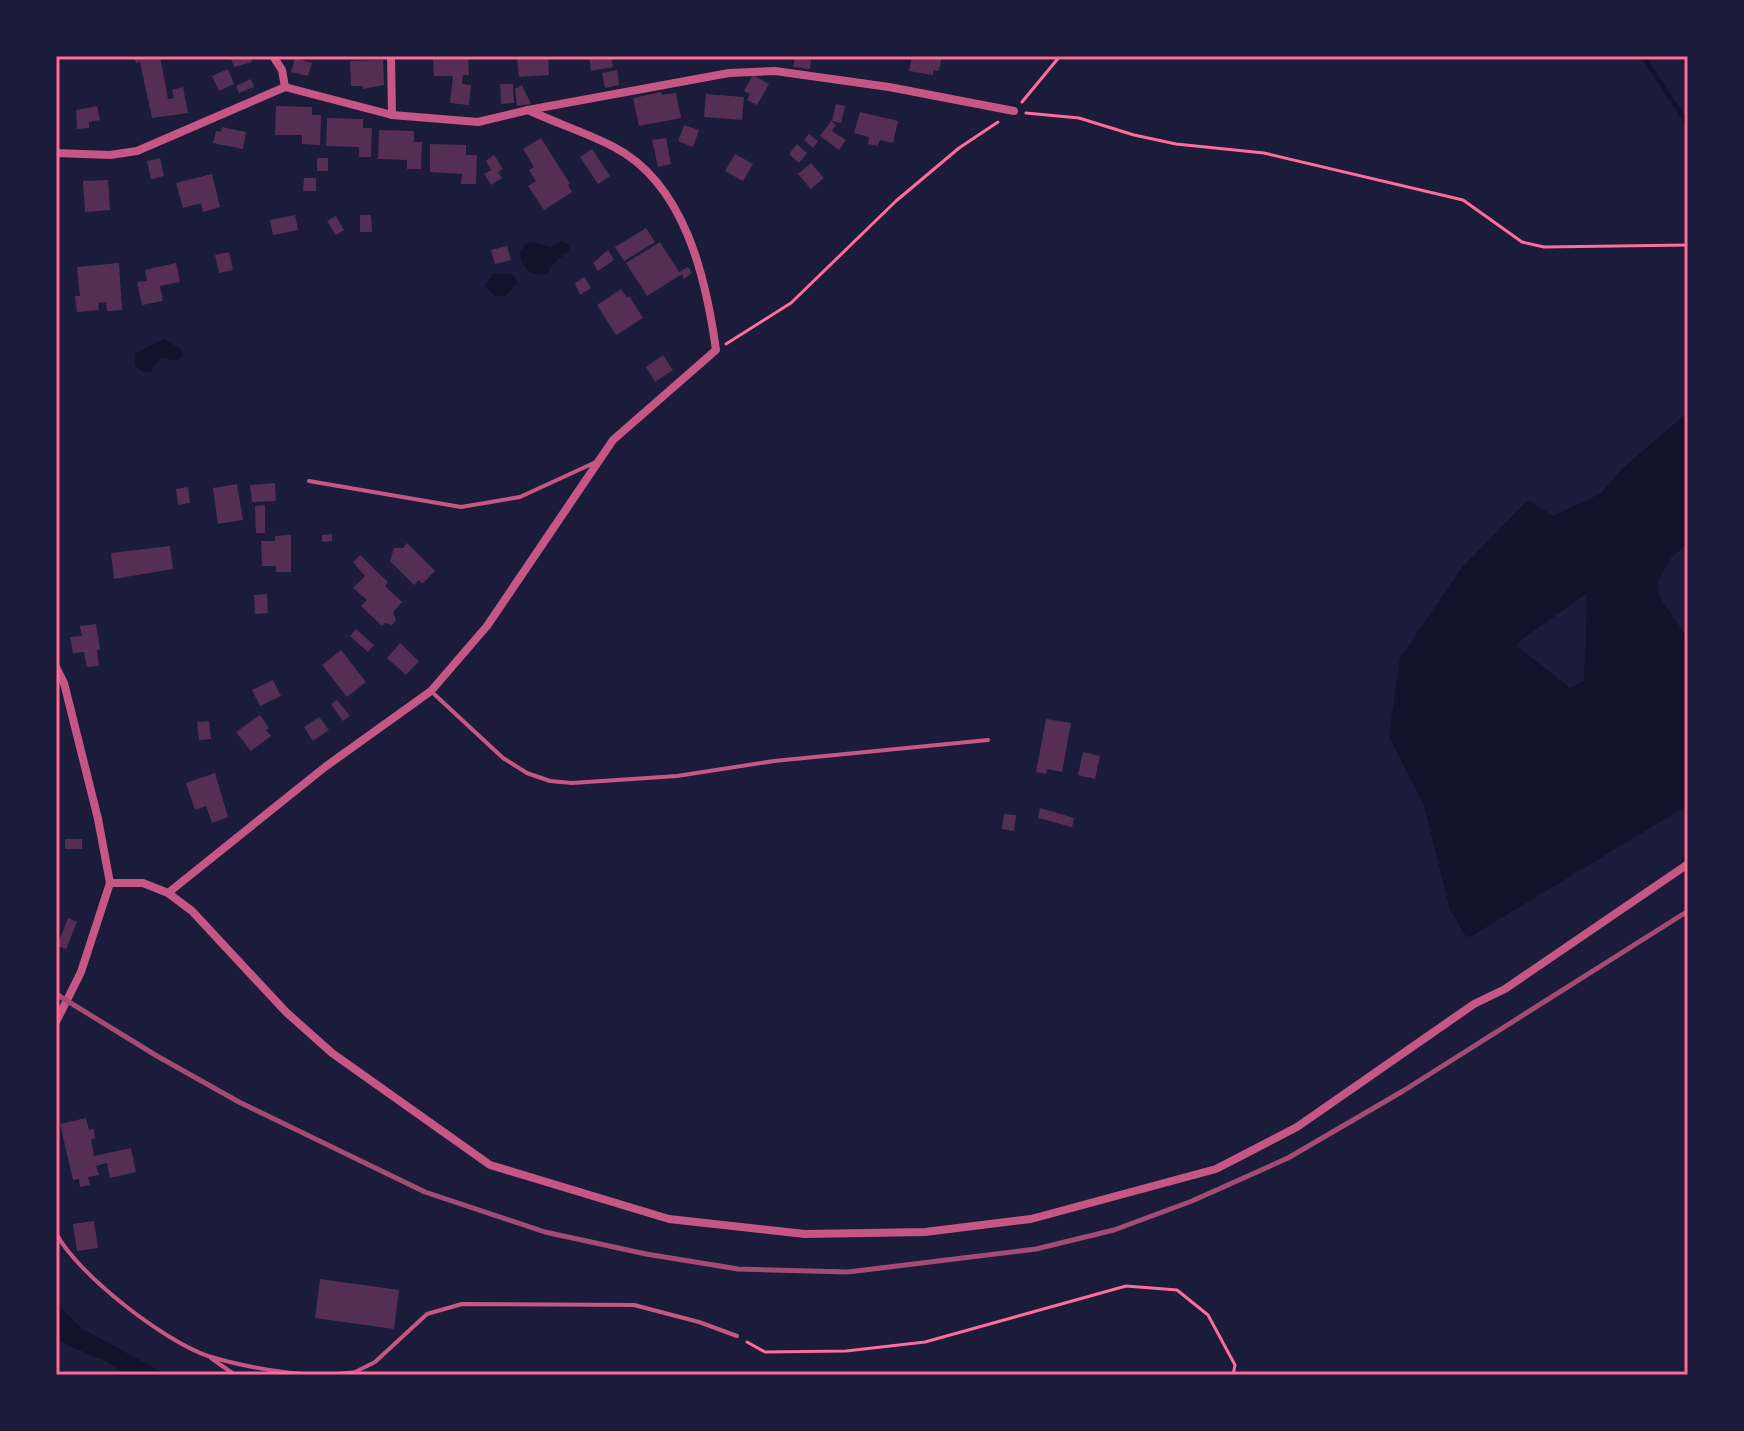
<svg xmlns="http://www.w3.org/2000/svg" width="1744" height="1431" viewBox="0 0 1744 1431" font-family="Commissioner,sans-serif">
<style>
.water{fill:#12122b;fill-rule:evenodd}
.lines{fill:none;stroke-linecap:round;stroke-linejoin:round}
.stream{stroke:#12122b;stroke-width:5}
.building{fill:#542f53}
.path{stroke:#ff6b9d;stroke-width:3}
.service{stroke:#c65784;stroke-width:4}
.minor{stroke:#c65784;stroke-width:8}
.rail{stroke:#a44b75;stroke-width:5}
.neatline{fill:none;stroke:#ff6b9d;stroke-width:3}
</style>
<rect width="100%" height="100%" fill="#1b1b3a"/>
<g class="water">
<path d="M562,241l7,4v6l-15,12 -7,11c-18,2 -24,-4 -27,-22l5,-8 8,-2 18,5z"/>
<path d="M493,273l21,2 3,8 -12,13h-10l-10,-10z"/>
<path d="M164,339l17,10 2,7 -6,5 -16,-3 -11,14h-8l-7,-7v-11z"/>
<path d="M1688,412v131l-17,15 -13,23 1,15 29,43v166l-218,132 -5,-2 -15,-26 -26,-104 -35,-69 11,-78 63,-92 65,-66 25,16 47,-22 22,-25zM1587,593l-3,88 -14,7 -53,-42 4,-6z"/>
<path d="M56,1303l25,25 86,47h-40l-22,-14 -49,-21z"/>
</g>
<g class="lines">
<path class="stream" d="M1643,56l45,69"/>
</g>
<g class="building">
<path d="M134,56h26l8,43 6,-1 -2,-8 11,-3 5,26 -36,5 -12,-56 -4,1z"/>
<path d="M230,56h20l2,6 -18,5z"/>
<path d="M433,56h35l1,19h-6l-1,9 9,1 -2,20 -19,-2 3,-27h-19z"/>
<path d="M517,56h31l1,19 -30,2z"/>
<path d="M589,56h22l2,11 -22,4z"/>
<path d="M912,56h30l-3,15 -6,-1v5l-24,-4z"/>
<path d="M795,57l16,3 -1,9 -17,-2z"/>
<path d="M295,58l17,5 -4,13 -17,-4z"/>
<path d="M383,60l1,25 -21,4v-3h-12l-1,-25z"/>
<path d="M228,69l6,15 -15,7 -7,-15z"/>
<path d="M617,70l2,15 -14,3 -3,-15z"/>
<path d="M753,75l16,9 -12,21 -10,-5 3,-6 -6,-3z"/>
<path d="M251,79l3,8 -15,6 -3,-7z"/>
<path d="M500,84h13l1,19 -13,1z"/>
<path d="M522,85l9,19 -14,2 -2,-17z"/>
<path d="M661,92l1,3 14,-2 5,25 -42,8 -6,-28z"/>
<path d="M706,94l38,3 -2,23 -38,-3z"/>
<path d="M836,104l9,2 -4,17 -9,-2z"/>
<path d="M97,106l3,14 -11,2v6l-12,1 -1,-19z"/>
<path d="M276,106l36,1v8h9l-1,30 -18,-1v-9h-27z"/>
<path d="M860,112l38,9 -5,22 -13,-3 -2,6 -10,-2 1,-7 -15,-4z"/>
<path d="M327,118l36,1v9h9l-1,29h-12v-10l-33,-1z"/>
<path d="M831,121l5,4 -4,6 14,9 -7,10 -19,-14z"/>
<path d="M684,125l15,5 -6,17 -15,-6z"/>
<path d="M222,127l24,5 -3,17 -30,-6 3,-12 5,1z"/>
<path d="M379,130l35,1v11h8l-1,27h-14v-9l-29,-1z"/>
<path d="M809,134l9,7 -5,7 -9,-8z"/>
<path d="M541,138l29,46 -2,1 4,7 -28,18 -16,-24 8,-5 -7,-11 5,-3 -11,-18z"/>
<path d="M666,138l5,26 -13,3 -6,-27z"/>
<path d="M430,144l36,1v10h11l-1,29h-15l1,-10 -32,-2z"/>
<path d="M797,144l10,9 -8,10 -10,-9z"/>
<path d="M592,149l18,27 -12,8 -18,-27z"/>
<path d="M735,154l18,10 -10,17 -18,-10z"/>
<path d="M494,155l9,14 -5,3 4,6 -11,7 -7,-11 7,-4 -5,-9z"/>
<path d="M160,158l4,18 -13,3 -4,-18z"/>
<rect x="317" y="158" width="11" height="13"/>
<path d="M811,163l13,15 -13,11 -13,-15z"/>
<path d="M212,174l8,33 -17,5 -2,-9 -18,5 -7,-25z"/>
<path d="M304,178h12v13h-13z"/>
<path d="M108,180l2,30 -25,2 -2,-31z"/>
<path d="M295,215l3,15 -25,5 -3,-15z"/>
<path d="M360,215h11l1,17h-12z"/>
<path d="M336,216l8,14 -8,5 -9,-14z"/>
<path d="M646,228l9,14 -31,19 -9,-14z"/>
<path d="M660,242l19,30 9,-5 4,6 -8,6 -2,-5 -35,22 -21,-33z"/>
<path d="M507,246l4,14 -16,4 -4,-14z"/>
<path d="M608,250l6,10 -16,11 -5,-8z"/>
<path d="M229,252l4,18 -14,3 -4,-18z"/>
<path d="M119,263l3,47 -15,1 -1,-9 -8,1 1,7 -22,2 -2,-16h5l-3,-29z"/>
<path d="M176,263l4,19 -20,4 3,15 -21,4 -5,-23 10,-1 -2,-11z"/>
<path d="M584,277l7,11 -11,7 -5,-12z"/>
<path d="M621,289l6,9 2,-2 14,22 -27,17 -19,-30z"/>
<path d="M663,355l10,15 -18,12 -9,-15z"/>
<path d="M275,483l1,18 -24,1 -2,-17z"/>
<path d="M237,484l6,36 -25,4 -5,-36z"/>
<path d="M188,487l2,16 -12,2 -2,-16z"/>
<path d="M265,505v28h-9l-1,-27z"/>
<path d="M332,534v7l-10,1v-7z"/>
<path d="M291,535v37h-15v-6h-14l-1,-25h14v-5z"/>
<path d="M407,543l28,28 -13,13 -3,-4 -5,5 -24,-24 4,-13h9z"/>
<path d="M170,546l3,23 -59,10 -3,-26z"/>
<path d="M360,555l28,27 -3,4 17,16 -9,10 3,8 -4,5 -7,-2 -3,3 -21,-20 6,-6 -14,-12 12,-12 -12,-14z"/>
<path d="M267,594l1,19 -13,1 -1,-19z"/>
<path d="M96,624l4,25 -3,1 2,16 -12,1 -3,-15 -11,1 -3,-16 12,-1 -2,-10z"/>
<path d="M356,629l18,16 -6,7 -18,-16z"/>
<path d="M400,643l19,18 -13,14 -19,-17z"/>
<path d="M341,650l25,32 -19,15 -25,-32z"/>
<path d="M273,680l8,16 -21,10 -8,-16z"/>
<path d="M337,700l13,16 -7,5 -12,-17z"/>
<path d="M260,715l9,13 -3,2 5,6 -20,15 -15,-19z"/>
<path d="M319,717l10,13 -16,11 -9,-14z"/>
<path d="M1046,719l25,4 -9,49 -15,-3 -1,5 -10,-2z"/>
<path d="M209,721l2,18 -12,1 -2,-18z"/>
<path d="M1083,752l17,4 -5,23 -17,-4z"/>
<path d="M215,773l13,44 -16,6 -6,-17 -11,4 -9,-27z"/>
<path d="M1040,808l34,10 -2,9 -34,-9z"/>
<path d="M1004,814l12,1 -2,16 -12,-2z"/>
<rect x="65" y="839" width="17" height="10"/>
<path d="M68,918l9,4 -11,27 -9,-3z"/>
<path d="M86,1118l3,12 5,-1 1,9 -4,1 3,17 37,-8 5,24 -26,6 -3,-15 -11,3 3,9 -11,2 2,8 -10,2 -1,-8 -6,1 -13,-56z"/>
<path d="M94,1221l4,27 -21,3 -4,-27z"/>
<path d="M320,1279l79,11 -5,39 -79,-11z"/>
</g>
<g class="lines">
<g class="path">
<path d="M1022,102l38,-46"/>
<path d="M1026,113l53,5 55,17 42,9 88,9 199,47 59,42 22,5 144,-2"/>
<path d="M726,344l65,-41 105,-102 63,-53 39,-26"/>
<path d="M747,1342l18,10 81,-1 79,-9 201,-56 51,4 31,25 27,50 -2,10"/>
</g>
<g class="service">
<path d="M309,481l152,26 59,-10 76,-35"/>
<path d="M433,693l70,65 24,15 23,8 22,2 105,-7 97,-15 214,-21"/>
<path d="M56,1233c21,41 108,108 152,123 32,10 70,16 104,19"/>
<path d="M211,1358l24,17"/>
<path d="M331,1375l24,-3 20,-10 52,-48 35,-10 172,1 65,17 38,14"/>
</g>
<g class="minor">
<path d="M273,56l9,14 3,17"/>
<path d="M391,56l1,59"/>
<path d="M56,153l54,2 27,-4 148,-64 107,28 86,7 50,-12 201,-37 46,-2 114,16 125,24"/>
<path d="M56,667l8,16 34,136 12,64 -29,89 -25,50"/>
<path d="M110,883h33l25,10 24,18 94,101 46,41 158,112 179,54 136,15 120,-2 106,-13 185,-50 81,-42 177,-123 31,-15 183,-125"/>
<path d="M168,893l157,-126 106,-76 56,-65 126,-186 103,-90c-10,-72 -31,-166 -102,-203 -27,-14 -58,-24 -86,-37"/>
</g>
<path class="rail" d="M56,994l101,62 82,46 186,90 120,40 101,22 92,15 110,3 188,-23 78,-19 78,-29 96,-43 115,-67 285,-180"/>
</g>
<rect width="1744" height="1431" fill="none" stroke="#1b1b3a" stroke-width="116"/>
<rect x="58" y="58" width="1628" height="1315" class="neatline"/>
</svg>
